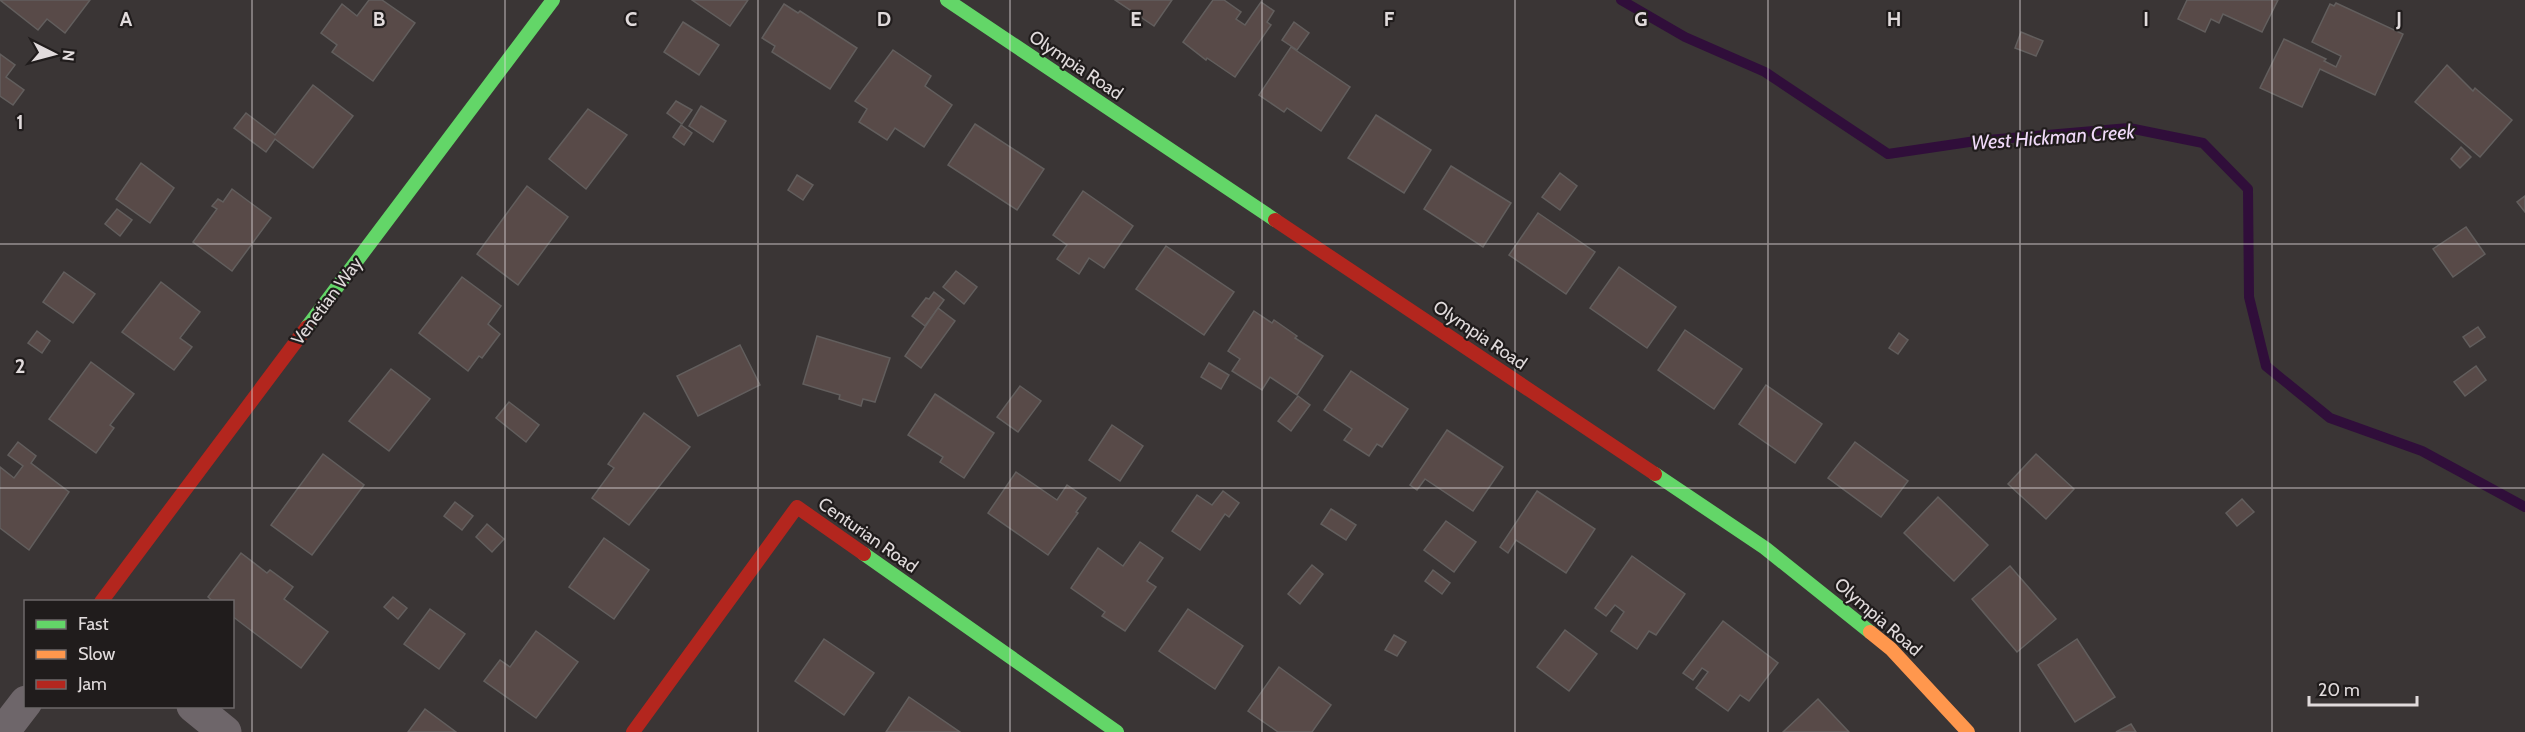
<svg xmlns="http://www.w3.org/2000/svg" width="2525" height="732" viewBox="0 0 2525 732" font-family="Cabin,sans-serif">
<style>
.lines{fill:none;stroke-linecap:round;stroke-linejoin:round}
.stream{stroke:#300e3a;stroke-width:10}
.building{fill:#584a48;stroke:#625e5d;stroke-width:1.5}
.street{stroke:#6e666a;stroke-width:33}
.fast{stroke:#63d668;stroke-width:14}
.slow{stroke:#ff974d;stroke-width:14}
.jam{stroke:#b3261e;stroke-width:14}
.grid{fill:none;stroke:#e1dbdc;stroke-width:1.5;stroke-opacity:0.55}
.labels{text-anchor:middle;stroke-width:4.5;stroke-linejoin:round;paint-order:stroke}
.street-label{font-size:18px;fill:#e1dbdc;stroke:#201c1c}
.water-label{font-size:20px;font-style:italic;fill:#f1dafa;stroke:#201c1c}
.grid-label{font-size:20px;text-anchor:middle;font-weight:bold;fill:#e1dbdc;stroke:#201c1c;stroke-width:4.5;stroke-linejoin:round;paint-order:stroke}
</style>
<rect width="100%" height="100%" fill="#3a3535"/>
<g class="lines">
<path class="stream" d="M1621,0l64,37 80,35 123,82 88,-13 153,-13 74,15 45,46 1,108 17,69 64,52 92,33 103,56"/>
</g>
<g class="building">
<path d="M0,0h90l-25,33 -18,-14 -9,11z"/>
<path d="M369,0h13l33,23 -42,58 -41,-29 5,-7 -16,-12 21,-29 15,12z"/>
<path d="M692,0h56l-18,26z"/>
<path d="M1115,0h57l-18,26z"/>
<path d="M1213,0h11l17,12 -5,7 9,6 16,-23 13,9 -7,11 4,3 -36,52 -28,-19 -1,2 -23,-18z"/>
<path d="M2187,0h91l-16,32 -39,-18 -4,9 -8,-4 -6,13 -27,-13z"/>
<path d="M2336,3l67,31 -28,61 -55,-26 -18,38 -42,-19 24,-49 42,20 -2,2 12,6 5,-11 -29,-14 18,-38 4,2z"/>
<path d="M784,4l14,9 2,-2 57,37 -27,41 -58,-37 3,-6 -13,-8z"/>
<path d="M683,22l36,23 -20,30 -35,-23z"/>
<path d="M1294,22l15,11 -12,17 -15,-10z"/>
<path d="M2021,32l22,9 -7,15 -21,-8z"/>
<path d="M1291,47l59,40 -29,44 -34,-23 -3,4 -25,-17z"/>
<path d="M893,50l38,26 -6,10 27,19 -28,42 -29,-19 -8,12 -28,-18 8,-13 -12,-8z"/>
<path d="M0,54l15,11 -9,12 18,13 -11,15 -13,-9z"/>
<path d="M2447,65l26,26 2,-3 37,32 -32,37 -65,-55z"/>
<path d="M313,85l40,31 -40,52 -38,-29 -9,13 -32,-24 12,-15 29,22z"/>
<path d="M676,101l16,9 -10,14 -15,-11z"/>
<path d="M701,106l25,15 -13,21 -24,-16z"/>
<path d="M588,109l39,26 -41,54 -37,-30z"/>
<path d="M1376,115l55,35 -27,43 -56,-35z"/>
<path d="M975,124l69,45 -27,41 -69,-45z"/>
<path d="M681,125l11,8 -8,12 -11,-8z"/>
<path d="M2461,147l10,10 -11,11 -9,-9z"/>
<path d="M141,163l33,25 -24,35 -34,-24z"/>
<path d="M1451,166l60,37 -28,44 -59,-38z"/>
<path d="M1560,173l17,13 -17,24 -18,-13z"/>
<path d="M797,175l16,10 -10,15 -15,-10z"/>
<path d="M527,186l41,31 -50,68 -41,-31z"/>
<path d="M232,189l39,29 -39,53 -39,-29 24,-33 -5,-3 6,-7 5,3z"/>
<path d="M1083,191l50,35 -29,42 -15,-10 -10,16 -22,-15 10,-14 -14,-10z"/>
<path d="M2525,196v16l-8,-10z"/>
<path d="M117,209l15,11 -12,16 -15,-12z"/>
<path d="M1538,213l57,39 -29,42 -57,-39z"/>
<path d="M2466,227l19,27 -32,23 -20,-28z"/>
<path d="M1166,246l68,46 -30,43 -68,-46z"/>
<path d="M1619,267l57,40 -29,41 -57,-40z"/>
<path d="M956,271l21,16 -13,17 -21,-17z"/>
<path d="M64,272l31,22 -22,29 -30,-21z"/>
<path d="M462,277l39,29 -13,18 12,10 -18,24 -3,-2 -11,15 -49,-38z"/>
<path d="M161,282l39,30 -20,26 12,9 -18,23 -52,-38z"/>
<path d="M934,292l10,8 -19,26 -13,-10 14,-18 3,1z"/>
<path d="M938,308l17,13 -34,47 -16,-12z"/>
<path d="M1254,311l18,12 2,-3 23,16 -2,2 28,18 -26,39 -27,-18 -8,13 -30,-19 8,-12 -12,-8z"/>
<path d="M2478,327l7,10 -15,10 -7,-10z"/>
<path d="M1685,330l57,39 -28,40 -56,-39z"/>
<path d="M37,331l13,10 -8,12 -14,-10z"/>
<path d="M1899,333l9,7 -10,14 -9,-6z"/>
<path d="M817,336l73,22 -15,44 -12,-3 -2,7 -22,-7 1,-4 -37,-11z"/>
<path d="M740,345l20,40 -62,31 -21,-40z"/>
<path d="M91,362l43,32 -24,31 4,3 -18,25 -47,-34z"/>
<path d="M1209,363l20,12 -8,14 -20,-12z"/>
<path d="M2476,366l10,14 -21,16 -11,-14z"/>
<path d="M391,369l39,30 -41,52 -40,-30z"/>
<path d="M1351,371l57,38 -26,38 -5,-3 -8,12 -25,-16 8,-11 -28,-19z"/>
<path d="M1766,385l56,39 -27,39 -56,-39z"/>
<path d="M1020,386l21,15 -23,31 -21,-15z"/>
<path d="M935,394l59,39 -30,45 -24,-16 3,-5 -35,-22z"/>
<path d="M1298,396l12,9 -19,26 -13,-10z"/>
<path d="M509,402l30,23 -13,17 -30,-24z"/>
<path d="M644,413l46,34 -61,78 -37,-27 22,-30 -6,-4z"/>
<path d="M1112,425l31,21 -23,35 -31,-21z"/>
<path d="M1447,430l56,37 -30,44 -48,-32 -8,11 -7,-5z"/>
<path d="M18,442l18,14 -5,7 38,29 -40,58 -29,-22v-61l14,11 9,-12 -15,-11z"/>
<path d="M1855,442l53,39 -27,36 -53,-39z"/>
<path d="M323,454l41,31 -52,70 -41,-30z"/>
<path d="M2036,454l38,35 -28,30 -38,-35z"/>
<path d="M1016,472l41,28 10,-15 19,13 -10,14 2,1 -30,42 -60,-42z"/>
<path d="M1223,491l16,12 -10,14 -4,-3 -25,36 -28,-19 25,-36 15,10z"/>
<path d="M1537,491l58,38 -29,44 -50,-33 -8,13 -8,-6z"/>
<path d="M1938,497l50,48 -34,36 -50,-48z"/>
<path d="M2242,499l12,13 -17,14 -11,-13z"/>
<path d="M455,502l18,14 -11,14 -18,-14z"/>
<path d="M1331,509l25,16 -10,15 -25,-16z"/>
<path d="M1446,521l30,21 -22,30 -30,-22z"/>
<path d="M487,524l17,15 -12,13 -16,-15z"/>
<path d="M604,538l45,32 -35,49 -45,-32z"/>
<path d="M1140,542l23,16 -16,23 9,6 -31,44 -23,-15 3,-4 -34,-24 27,-40 25,18z"/>
<path d="M241,553l26,20 3,-3 23,17 -9,12 44,33 -27,36 -69,-52v-14h-18l-6,-5z"/>
<path d="M1632,556l53,38 -29,41 -7,-4 -12,18 -26,-18 13,-19 -9,-7 -9,11 -11,-8z"/>
<path d="M1312,565l11,9 -23,30 -12,-10z"/>
<path d="M2010,566l46,53 -39,33 -45,-53z"/>
<path d="M1433,570l17,13 -8,11 -17,-13z"/>
<path d="M393,597l14,11 -9,11 -14,-12z"/>
<path d="M430,609l35,25 -26,35 -35,-25z"/>
<path d="M1188,609l55,37 -28,43 -56,-38z"/>
<path d="M1723,621l55,42 -29,38 -9,-6 -12,16 -32,-23 12,-16 -6,-4 -9,12 -10,-7z"/>
<path d="M1565,630l32,24 -28,37 -32,-24z"/>
<path d="M536,631l42,31 -42,56 -52,-37 16,-21 10,7z"/>
<path d="M1394,635l12,7 -9,14 -12,-6z"/>
<path d="M824,639l50,34 -30,42 -49,-34z"/>
<path d="M2077,639l38,58 -40,25 -37,-57z"/>
<path d="M1279,667l52,38 -19,27h-34l-30,-21z"/>
<path d="M909,697l51,35h-74z"/>
<path d="M1818,699l31,33h-66z"/>
<path d="M425,709l31,23h-48z"/>
<path d="M2131,724l5,8h-20z"/>
</g>
<g class="lines">
<g class="street">
<path d="M193,706l32,26"/>
<path d="M3,732l23,-30"/>
</g>
<g class="fast">
<path d="M947,0l328,220"/>
<path d="M307,327l246,-327"/>
<path d="M1655,474l110,74 105,84"/>
<path d="M864,554l253,178"/>
</g>
<path class="slow" d="M1870,632l21,17 77,83"/>
<g class="jam">
<path d="M1275,220l380,254"/>
<path d="M101,602l206,-275"/>
<path d="M633,732l164,-225 67,47"/>
</g>
</g>
<path class="grid" d="M252,0v732M505,0v732M758,0v732M1010,0v732M1262,0v732M1515,0v732M1768,0v732M2020,0v732M2272,0v732M0,244h2525M0,488h2525"/>
<g class="labels">
<g class="street-label">
<text transform="translate(1076 65) rotate(34)" y="6">Olympia Road</text>
<text transform="translate(327 301) rotate(-53)" y="6">Venetian Way</text>
<text transform="translate(1480 335) rotate(34)" y="6">Olympia Road</text>
<text transform="translate(868 535) rotate(35)" y="6">Centurian Road</text>
<text transform="translate(1878 617) rotate(41)" y="6">Olympia Road</text>
</g>
<g class="water-label">
<text transform="translate(2053 137) rotate(-4)" y="7">West Hickman Creek</text>
</g>
</g>
<g class="grid-label">
<text x="126" y="26">A</text>
<text x="379" y="26">B</text>
<text x="631" y="26">C</text>
<text x="884" y="26">D</text>
<text x="1136" y="26">E</text>
<text x="1389" y="26">F</text>
<text x="1641" y="26">G</text>
<text x="1894" y="26">H</text>
<text x="2146" y="26">I</text>
<text x="2399" y="26">J</text>
<text x="20" y="129">1</text>
<text x="20" y="373">2</text>
</g>
<rect x="24" y="600" width="210" height="108" fill="#201c1c" stroke="#6d6869" stroke-width="1.5"/>
<rect x="36" y="620" width="30" height="9" fill="#63d668" stroke="#6d6869" stroke-width="1.5"/>
<text x="78" y="630" font-size="18" fill="#e1dbdc">Fast</text>
<rect x="36" y="650" width="30" height="9" fill="#ff974d" stroke="#6d6869" stroke-width="1.5"/>
<text x="78" y="660" font-size="18" fill="#e1dbdc">Slow</text>
<rect x="36" y="680" width="30" height="9" fill="#b3261e" stroke="#6d6869" stroke-width="1.5"/>
<text x="78" y="690" font-size="18" fill="#e1dbdc">Jam</text>
<g transform="translate(54 54) rotate(96)" stroke="#201c1c" stroke-width="4.5" paint-order="stroke">
<path d="M0-4.5L10 22L0 15L-10 22Z" fill="#e1dbdc"/>
<text y="-9" font-size="16" font-weight="bold" text-anchor="middle" fill="#e1dbdc">N</text>
</g>
<path d="M2309 696v9h108v-9" fill="none" stroke="#e1dbdc" stroke-width="3"/>
<text x="2318" y="696" font-size="18" fill="#e1dbdc" stroke="#201c1c" stroke-width="4.5" paint-order="stroke">20 m</text>
</svg>
